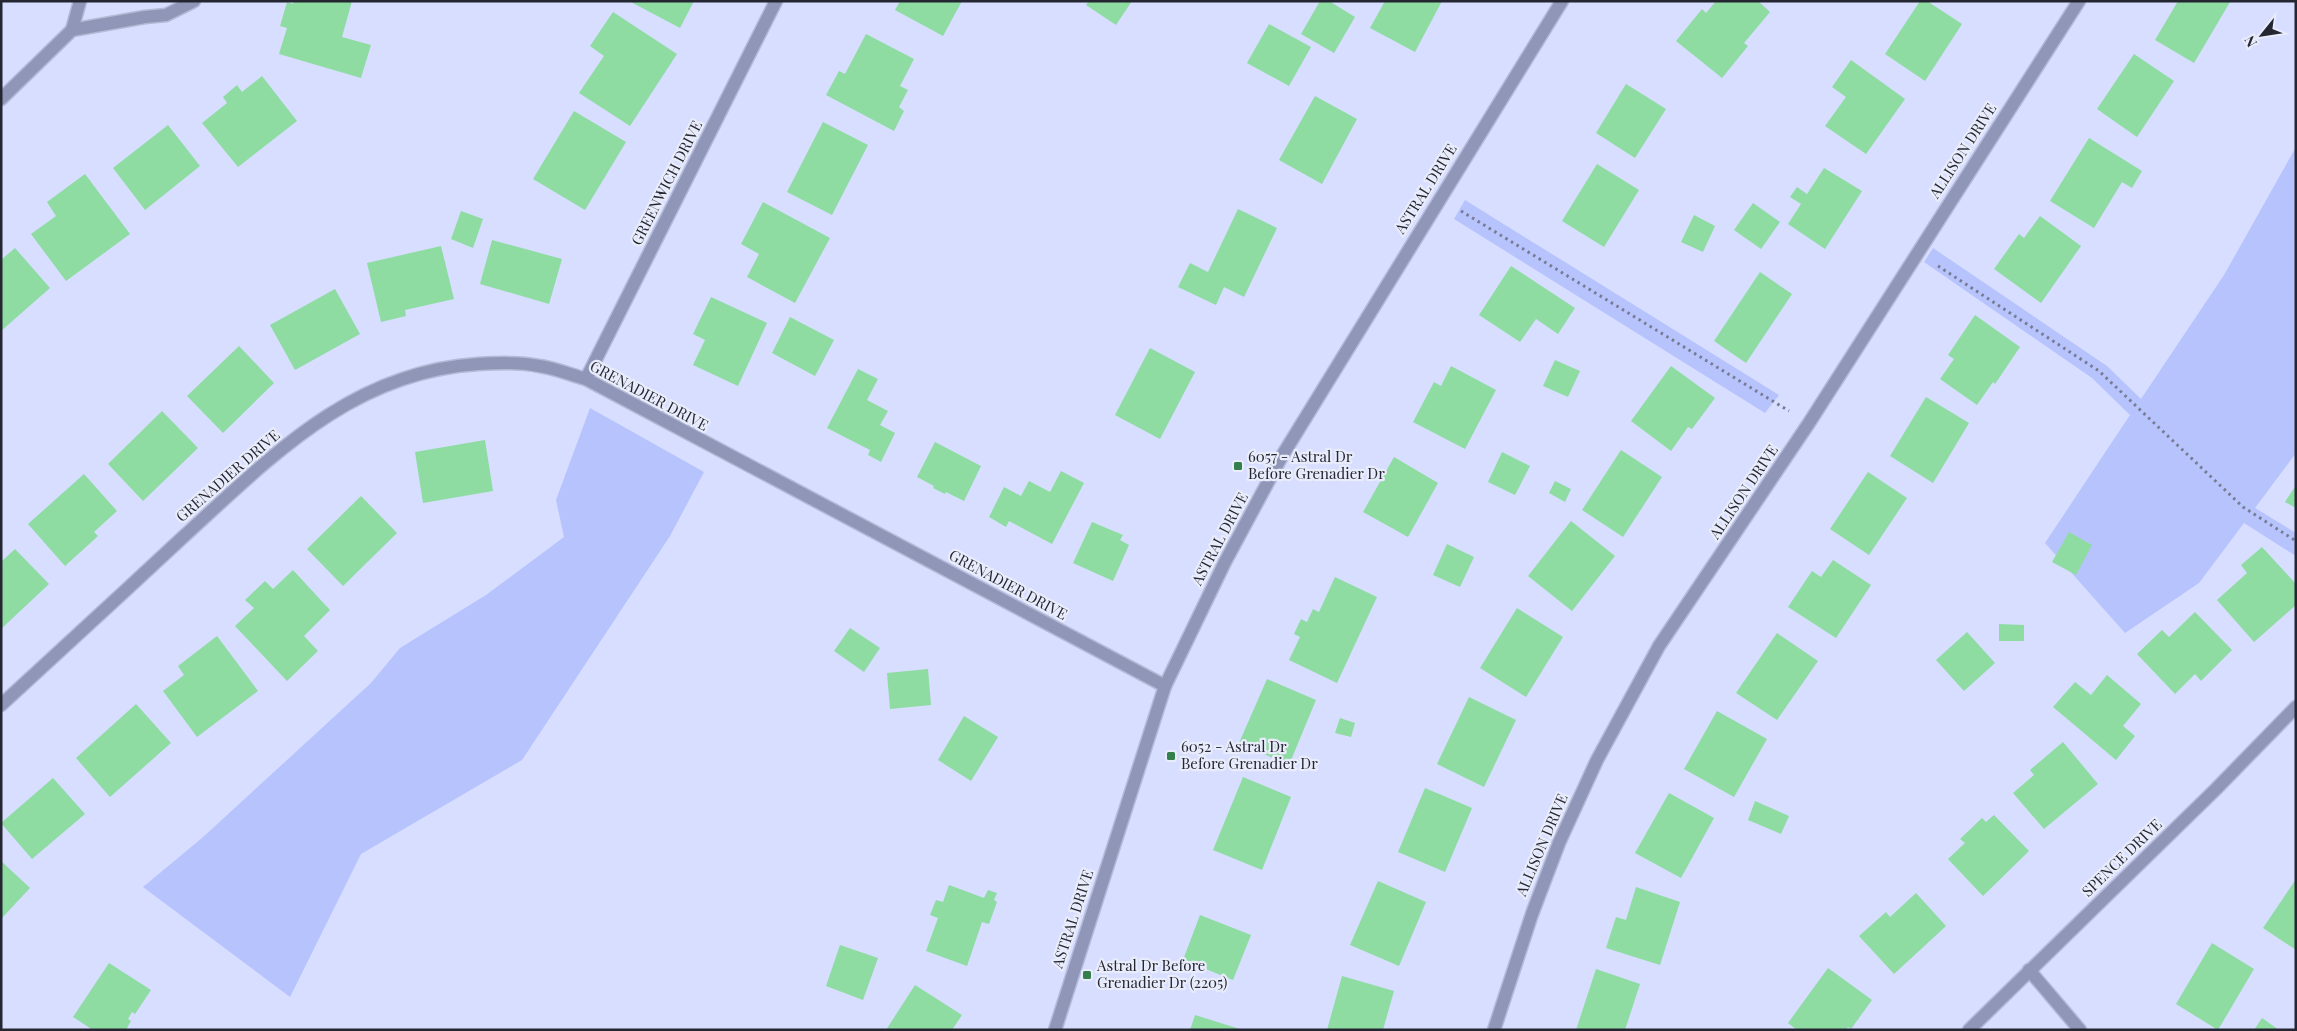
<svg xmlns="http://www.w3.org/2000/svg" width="2297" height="1031" viewBox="0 0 2297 1031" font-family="'Playfair Display',serif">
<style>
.green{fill:#b7c3fd}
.building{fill:#8edca2}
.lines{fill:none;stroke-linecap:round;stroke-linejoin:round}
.minor-casing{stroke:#b3b9d6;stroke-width:15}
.path{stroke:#787c92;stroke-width:3;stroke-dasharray:2.5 4;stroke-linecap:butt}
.minor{stroke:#8f96b7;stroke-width:12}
.poi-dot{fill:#357f4d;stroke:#e9ecfa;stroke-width:2}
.labels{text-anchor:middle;stroke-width:4.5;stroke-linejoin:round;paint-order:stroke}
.street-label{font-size:15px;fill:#242632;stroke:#e9ecfa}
.poi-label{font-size:15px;fill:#242632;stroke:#e9ecfa;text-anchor:start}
</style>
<rect width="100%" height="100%" fill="#d7deff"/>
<g class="green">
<path d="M2296,147v306l-41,55 41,25v23l-52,-33 -45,60 -74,50 -80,-90 85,-128 -38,-37 -168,-116 9,-14 174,118 34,33 83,-124z"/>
<path d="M1465,200l314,195 -14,18 -311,-194z"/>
<path d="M590,408l114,64 -34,64 -148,224 -161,94 -71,143 -147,-110 59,-49 169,-155 29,-35 86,-53 78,-58 -8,-37z"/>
</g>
<g class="building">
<path d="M294,1h58l-10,36 29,8 -10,33 -82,-24 8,-26 -7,-2 7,-24 6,2z"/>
<path d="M629,1h65l-14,27z"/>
<path d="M900,1h62l-19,35 -48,-26z"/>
<path d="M1089,1h43l-16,24 -30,-20z"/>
<path d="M1320,1h9l26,16 -21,36 -33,-19z"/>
<path d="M1385,1h57l-27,51 -45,-24z"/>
<path d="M1716,1h42l12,11 -26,31 4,3 -26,32 -46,-37 26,-32 4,4z"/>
<path d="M1920,1h7l35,23 -37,57 -40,-27z"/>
<path d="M2178,1l52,1 -36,61 -39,-23z"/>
<path d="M613,12l64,42 -47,72 -51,-33 25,-37 -14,-10z"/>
<path d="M1269,24l42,23 -22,39 -42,-23z"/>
<path d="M866,34l48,25 -14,27 8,4 -9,17 5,4 -10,20 -68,-36 13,-24 6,3z"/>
<path d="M2134,54l40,27 -37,56 -40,-28z"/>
<path d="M1851,60l54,39 -39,55 -41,-28 21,-29 -14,-10z"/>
<path d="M262,76l35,45 -59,46 -36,-44 25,-20 -4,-6 14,-12 5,7z"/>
<path d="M1626,84l40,25 -31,49 -39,-25z"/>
<path d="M1315,96l42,23 -35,65 -43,-24z"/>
<path d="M574,111l52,31 -41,68 -52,-31z"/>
<path d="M823,122l45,23 -36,70 -45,-23z"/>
<path d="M168,125l32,41 -55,44 -32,-42z"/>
<path d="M2089,138l53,33 -10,17 -10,-6 -28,46 -44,-27z"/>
<path d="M1597,164l42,26 -35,57 -42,-26z"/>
<path d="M1824,168l38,23 -37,58 -37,-25 13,-20 -11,-7 7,-10 10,7z"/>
<path d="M85,174l45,60 -64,47 -35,-47 25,-18 -9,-14z"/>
<path d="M763,202l67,36 -35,65 -48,-26 12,-23 -18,-10z"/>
<path d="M1753,203l27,19 -19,27 -27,-19z"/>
<path d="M1238,209l39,19 -33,69 -20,-10 -8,18 -38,-18 12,-24 18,9z"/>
<path d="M461,211l22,8 -10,29 -22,-9z"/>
<path d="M1694,215l21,11 -12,26 -22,-10z"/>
<path d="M2040,216l41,30 -40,57 -47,-34 25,-35 5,4z"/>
<path d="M492,240l70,19 -13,45 -69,-20z"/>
<path d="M441,246l13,53 -49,11 1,6 -25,6 -14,-59z"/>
<path d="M15,248l35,40 -49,43v-71z"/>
<path d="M1511,266l64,42 -17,26 -22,-15 -16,23 -41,-27z"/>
<path d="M1760,272l32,22 -46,69 -32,-22z"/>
<path d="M335,289l25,45 -65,36 -25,-45z"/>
<path d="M711,297l56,26 -29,63 -45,-21 12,-25 -12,-6z"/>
<path d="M1975,315l45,32 -25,37 -2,-2 -16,23 -37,-26 14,-20 -6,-4z"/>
<path d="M790,317l44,23 -19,36 -43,-23z"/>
<path d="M239,346l35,37 -51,50 -36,-37z"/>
<path d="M1150,348l45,24 -35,67 -45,-24z"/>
<path d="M1555,360l25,11 -12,26 -25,-11z"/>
<path d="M1451,366l45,24 -31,59 -52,-27 21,-40 7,4z"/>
<path d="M1671,366l44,32 -23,31 -4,-2 -17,24 -40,-30z"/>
<path d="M858,369l20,10 -11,21 21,11 -8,14 15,8 -14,29 -13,-7 2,-5 -43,-22z"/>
<path d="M1926,397l43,26 -36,60 -43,-27z"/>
<path d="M162,411l36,37 -55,53 -35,-37z"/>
<path d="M485,440l8,51 -70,12 -8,-51z"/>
<path d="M935,442l46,24 -17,35 -18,-9 -1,2 -12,-6 1,-2 -17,-9z"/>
<path d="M1621,450l41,27 -39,60 -41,-27z"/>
<path d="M1502,452l28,14 -15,29 -27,-13z"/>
<path d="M1394,457l44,26 -30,54 -45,-25z"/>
<path d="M1061,471l23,12 -32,61 -43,-23 -3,6 -17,-10 15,-30 17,9 8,-15 21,11z"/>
<path d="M1868,472l39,26 -38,57 -39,-26z"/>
<path d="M84,474l33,37 -23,21 4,4 -33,30 -37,-42z"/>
<path d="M1555,481l16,8 -6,13 -16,-9z"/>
<path d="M2296,485v23l-11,-6z"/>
<path d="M361,496l36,37 -54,53 -36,-37z"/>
<path d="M1571,521l44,35 -43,55 -44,-35z"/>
<path d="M1092,522l31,13 -3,5 9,5 -16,36 -40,-18z"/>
<path d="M2069,532l23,13 -16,30 -24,-13z"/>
<path d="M1447,544l27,13 -14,30 -27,-12z"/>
<path d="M2262,547l34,37v21l-42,37 -37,-42 30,-27 -6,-8z"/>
<path d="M15,549l34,35 -48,45v-67z"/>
<path d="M1833,560l38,25 -35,53 -48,-31 24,-36 9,6z"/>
<path d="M293,570l37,40 -26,26 14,15 -31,30 -52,-55 19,-18 -9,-8 20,-19 8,8z"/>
<path d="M1335,577l42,20 -40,86 -48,-23 11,-23 -6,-3 7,-15 6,3 6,-13 6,3z"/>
<path d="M1517,608l46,29 -37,60 -46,-29z"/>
<path d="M2195,612l37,38 -31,31 -6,-7 -20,20 -38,-40 25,-24 7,7z"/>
<path d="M1999,624l25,1v16h-25z"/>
<path d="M850,628l30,20 -16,24 -30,-21z"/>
<path d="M1967,632l28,31 -31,28 -28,-31z"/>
<path d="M1777,633l41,28 -41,59 -41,-27z"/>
<path d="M217,636l41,55 -61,46 -34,-46 21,-16 -6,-9z"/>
<path d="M928,669l3,36 -41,4 -3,-36z"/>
<path d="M2107,675l34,29 -18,22 12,10 -19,24 -63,-53 22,-25 16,13z"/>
<path d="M1267,679l49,21 -27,65 -50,-22z"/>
<path d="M1469,697l47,23 -32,67 -47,-23z"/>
<path d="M136,704l35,39 -61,54 -34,-39z"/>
<path d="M1717,711l50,28 -33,58 -50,-28z"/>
<path d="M964,716l34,21 -27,44 -33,-21z"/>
<path d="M1340,718l15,5 -4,14 -16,-4z"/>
<path d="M2063,742l35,42 -54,45 -31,-36 21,-18 -4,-5z"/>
<path d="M1243,777l48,20 -29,73 -49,-20z"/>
<path d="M53,778l32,36 -53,45 -31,-36z"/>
<path d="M1425,788l47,20 -27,64 -47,-20z"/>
<path d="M1669,793l45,25 -33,60 -46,-25z"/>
<path d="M1755,801l34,15 -8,18 -33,-14z"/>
<path d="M1994,815l35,36 -46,45 -35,-37 17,-16 -5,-4 22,-21 4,4z"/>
<path d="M1,861l29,27 -29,31z"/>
<path d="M2296,879v71l-33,-22z"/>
<path d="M1378,881l48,21 -27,64 -49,-21z"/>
<path d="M949,885l35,13 4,-8 9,3 -3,7 3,2 -8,22 -7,-2 -15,44 -41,-15 12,-33 -8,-3 6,-15 7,2z"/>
<path d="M1636,887l44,15 -20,63 -54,-17 10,-31 10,3z"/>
<path d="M1916,893l30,33 -52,48 -35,-38 27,-24 4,5z"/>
<path d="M1200,915l51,20 -18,45 -50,-20z"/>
<path d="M2212,943l42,26 -36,61 -42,-26z"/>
<path d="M840,945l38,13 -15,42 -37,-14z"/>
<path d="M109,963l42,27 -16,24 -3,-2 -4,7 3,2 -5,9h-33l-20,-13z"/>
<path d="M1828,968l44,32 -21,29 -3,-2 -2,3h-49l-9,-7z"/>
<path d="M1596,969l44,15 -15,46h-49z"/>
<path d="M1342,976l52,15 -11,39h-56z"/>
<path d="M915,985l47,30 -10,15h-66z"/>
<path d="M1195,1015l45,14v1h-50z"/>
<path d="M2262,1018l17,12h-25z"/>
</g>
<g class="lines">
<g class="minor-casing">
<g id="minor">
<path d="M72,30l8,-29"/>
<path d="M1,99l71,-69 73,-13 21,-2 28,-14"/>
<path d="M586,379l190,-378"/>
<path d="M1,705c61,-56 121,-111 181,-167 89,-81 169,-166 296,-174 20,-1 41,-2 61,2 16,2 32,9 47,13l579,307"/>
<path d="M2029,970l51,60"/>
<path d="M1055,1030l110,-344 60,-124 57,-106 280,-455"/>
<path d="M1494,1030l38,-116 27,-71 38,-83 62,-114 150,-223 270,-422"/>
<path d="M1969,1030l247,-241 80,-82"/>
</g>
</g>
<g class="path">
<path d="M1461,211l328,200"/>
<path d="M1938,266l161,105 144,136 53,34"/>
</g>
<use href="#minor" class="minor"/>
</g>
<g class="poi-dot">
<rect x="1233" y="461" width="10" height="10" rx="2.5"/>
<rect x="1166" y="751" width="10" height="10" rx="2.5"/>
<rect x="1082" y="970" width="10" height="10" rx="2.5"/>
</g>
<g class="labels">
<g class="street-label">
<text transform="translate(1963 151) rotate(-57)" y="5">ALLISON DRIVE</text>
<text transform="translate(667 183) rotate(-63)" y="5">GREENWICH DRIVE</text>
<text transform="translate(1426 189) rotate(-58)" y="5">ASTRAL DRIVE</text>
<text transform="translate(649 396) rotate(28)" y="5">GRENADIER DRIVE</text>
<text transform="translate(228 476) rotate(-41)" y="5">GRENADIER DRIVE</text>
<text transform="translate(1744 492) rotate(-56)" y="5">ALLISON DRIVE</text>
<text transform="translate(1220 539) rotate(-62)" y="5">ASTRAL DRIVE</text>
<text transform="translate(1008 585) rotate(28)" y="5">GRENADIER DRIVE</text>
<text transform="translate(1542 845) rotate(-67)" y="5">ALLISON DRIVE</text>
<text transform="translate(2122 858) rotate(-44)" y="5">SPENCE DRIVE</text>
<text transform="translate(1073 919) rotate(-72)" y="5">ASTRAL DRIVE</text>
</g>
<g class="poi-label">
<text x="1248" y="462">6057 - Astral Dr<tspan x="1248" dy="17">Before Grenadier Dr</tspan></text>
<text x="1181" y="752">6052 - Astral Dr<tspan x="1181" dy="17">Before Grenadier Dr</tspan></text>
<text x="1097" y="971">Astral Dr Before<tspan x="1097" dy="17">Grenadier Dr (2205)</tspan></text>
</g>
</g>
<rect width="2297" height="1031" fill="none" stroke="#242632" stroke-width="5"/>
<g transform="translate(2262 35) rotate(240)" stroke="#e9ecfa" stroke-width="4" paint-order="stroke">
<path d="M0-4L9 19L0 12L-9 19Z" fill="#242632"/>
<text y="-8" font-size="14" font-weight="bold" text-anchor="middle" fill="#242632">N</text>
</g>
</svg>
